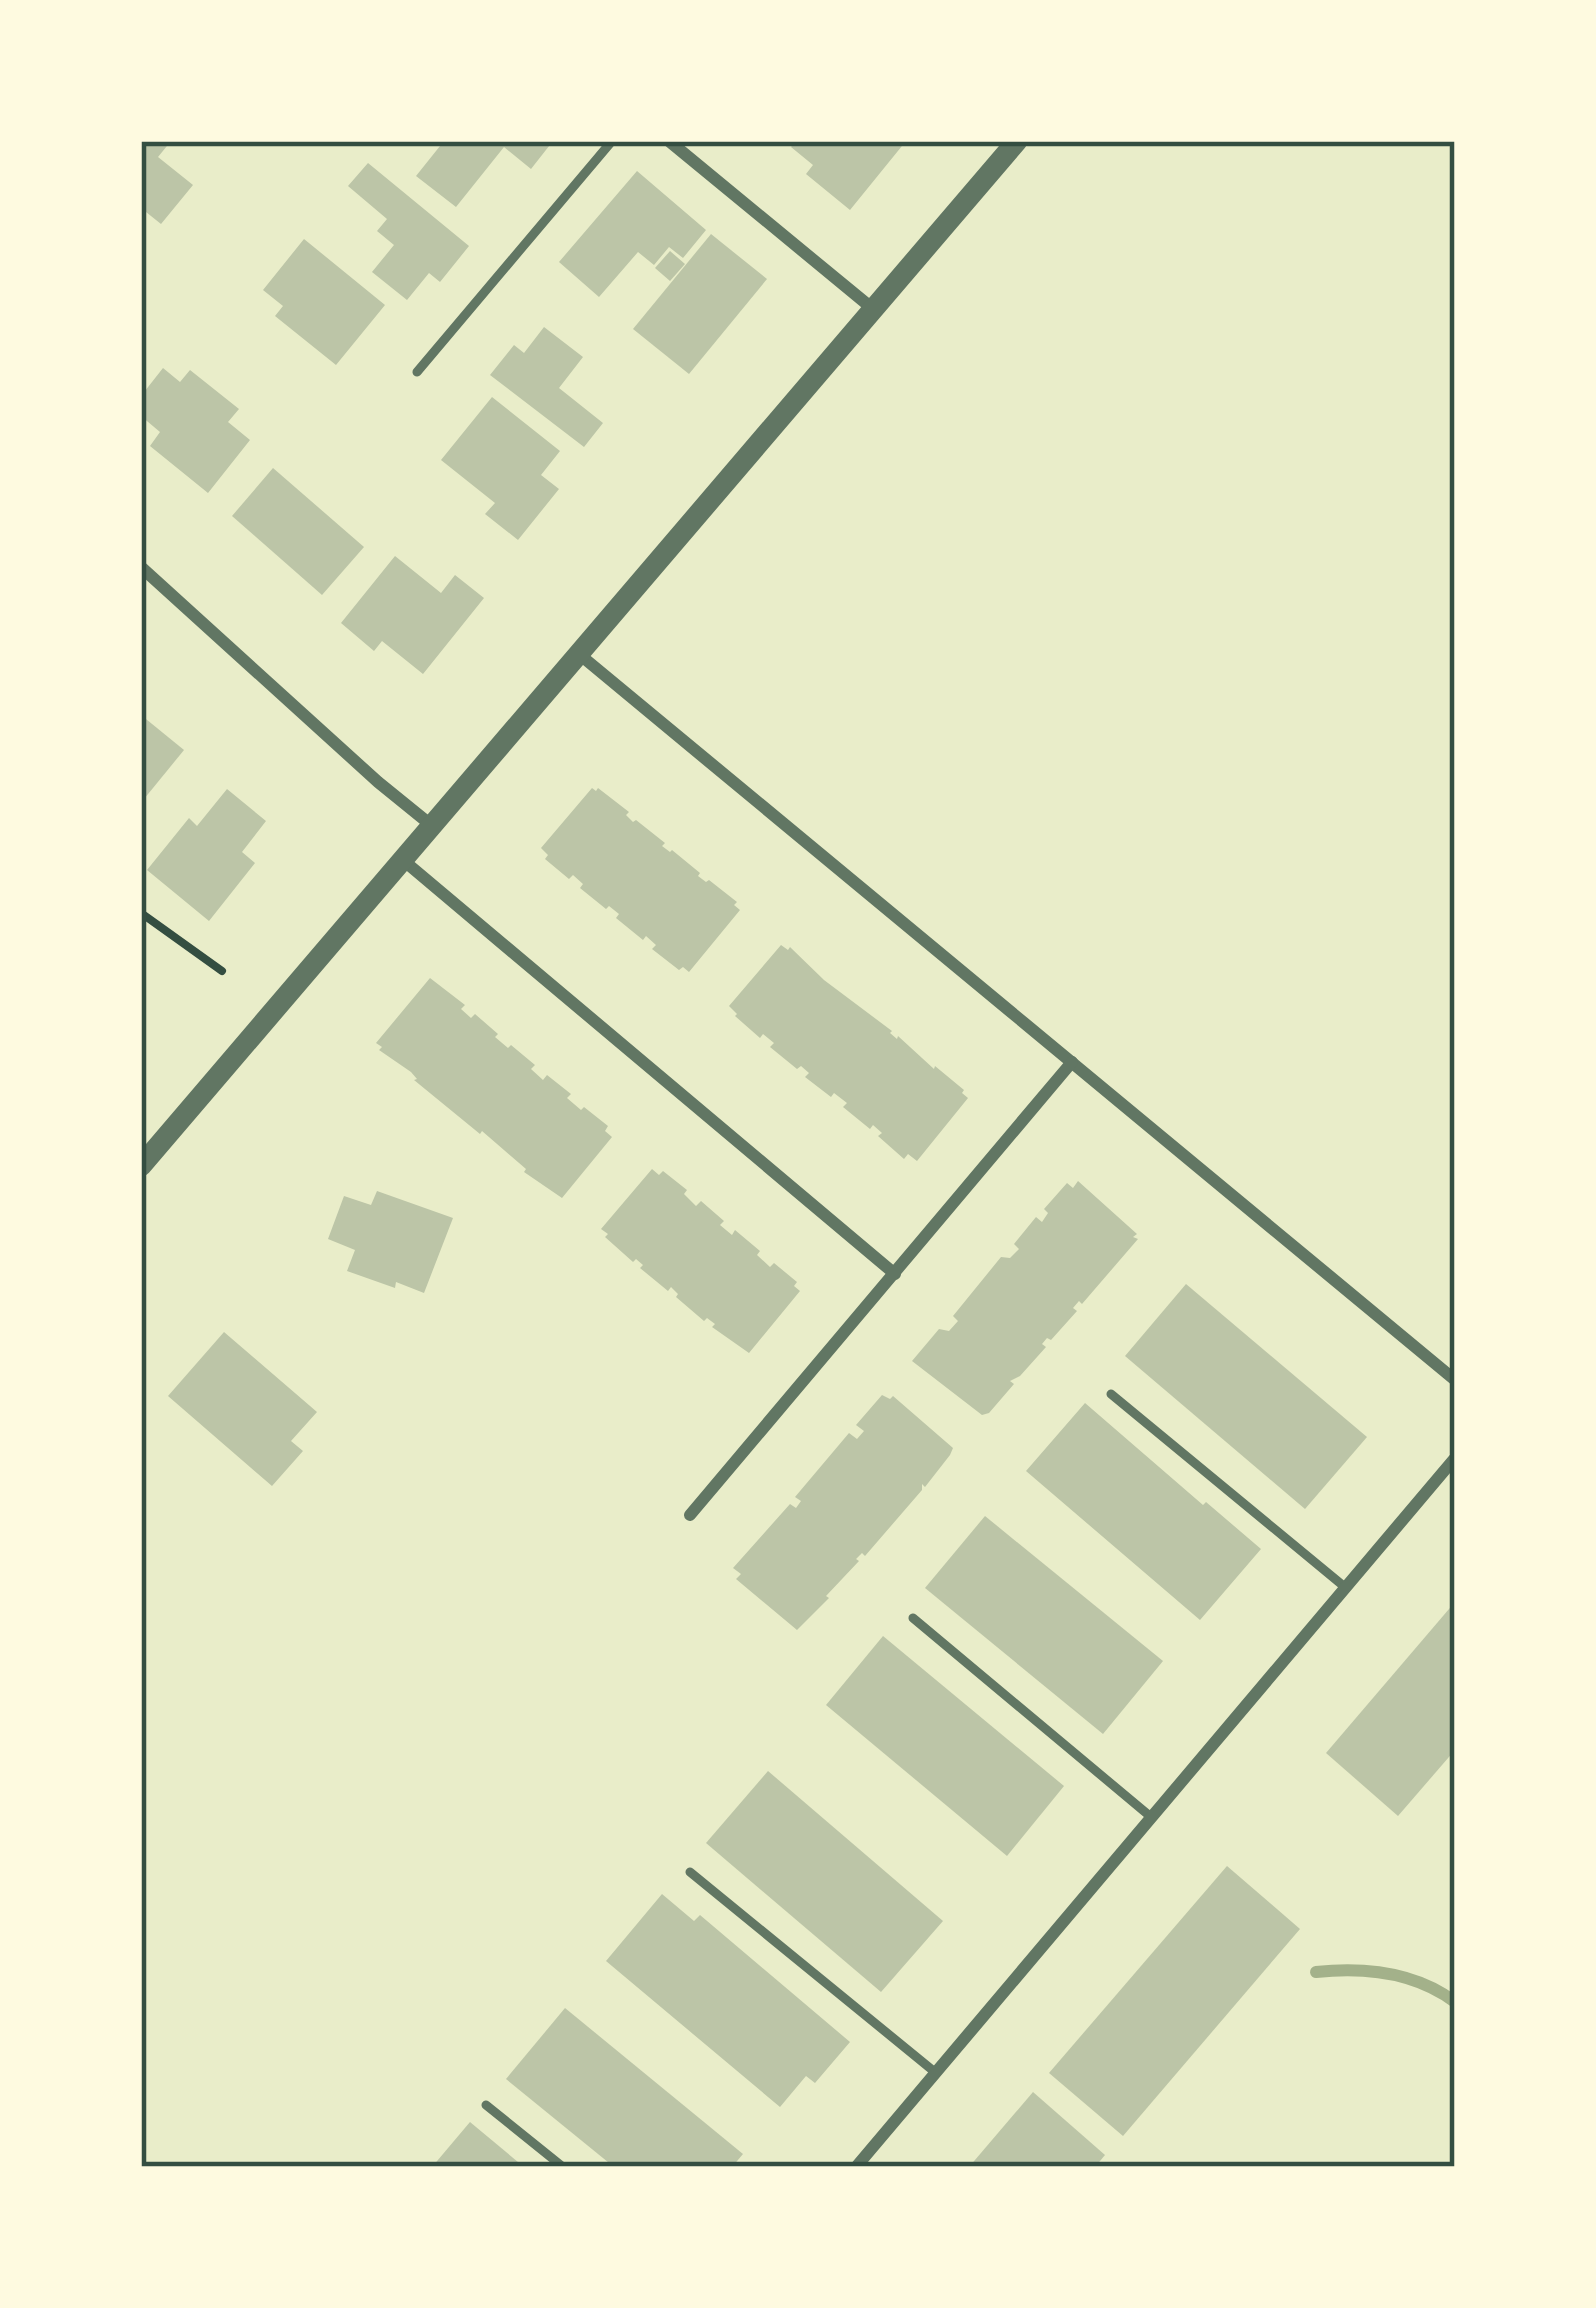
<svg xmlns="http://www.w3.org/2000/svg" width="1596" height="2308" viewBox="0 0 1596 2308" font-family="'Open Sans',sans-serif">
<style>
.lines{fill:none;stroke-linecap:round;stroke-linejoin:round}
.stream{stroke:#a3b18a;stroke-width:12}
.building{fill:#bcc5a7}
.path{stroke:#344e41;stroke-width:8}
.service{stroke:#617663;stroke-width:9}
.minor{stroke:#617663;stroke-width:12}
.tertiary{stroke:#617663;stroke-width:21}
.neatline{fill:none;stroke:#344e41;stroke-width:4.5}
</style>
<rect width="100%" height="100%" fill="#e9edc9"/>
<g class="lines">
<path class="stream" d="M1316,1972c48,-5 99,0 139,30"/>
</g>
<g class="building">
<path d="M141,141h30l-13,16 35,28 -32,39 -20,-16z"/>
<path d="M444,141h109l-22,28 -27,-22 -48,60 -40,-31z"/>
<path d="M796,141h110l-56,69 -44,-36 7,-9 -22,-18z"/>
<path d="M368,163l101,83 -29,36 -11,-9 -22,27 -35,-28 22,-27 -17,-14 10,-12 -39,-33z"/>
<path d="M637,171l69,59 -23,28 -14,-11 -15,18 -16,-13 -39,45 -40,-35z"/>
<path d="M711,234l56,45 -78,95 -56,-45z"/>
<path d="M304,239l81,66 -49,60 -61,-49 8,-10 -20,-16z"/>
<path d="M670,251l15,13 -15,17 -15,-13z"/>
<path d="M544,327l39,30 -24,31 44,35 -19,24 -94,-72 24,-30 10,8z"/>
<path d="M163,368l17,14 10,-12 49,39 -11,13 22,18 -42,53 -58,-47 10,-14 -19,-16v-20z"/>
<path d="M492,397l68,54 -19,24 18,14 -41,51 -33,-26 10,-11 -54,-43z"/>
<path d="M273,468l91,79 -42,48 -90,-79z"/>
<path d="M395,556l46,37 14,-18 29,23 -61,76 -41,-33 -8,10 -33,-28z"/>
<path d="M141,715l43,35 -40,49 -3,-3z"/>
<path d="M592,788l4,3 2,-3 31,24 -3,3 7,7 3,-2 29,23 -3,3 8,6 2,-2 28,23 -2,3 8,6 3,-2 28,22 -3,3 6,5 -51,62 -6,-5 -4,3 -27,-21 4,-4 -10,-9 -3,4 -27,-22 3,-4 -10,-8 -3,3 -26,-21 3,-4 -10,-9 -4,4 -24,-20 3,-4 -7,-7z"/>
<path d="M227,789l39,32 -24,31 13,11 -46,58 -62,-51 42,-52 8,8z"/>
<path d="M781,945l7,5 2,-3 34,33 68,51 -2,2 7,6 1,-3 36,33 1,-3 29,24 -2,3 6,5 -51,63 -9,-7 -4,5 -26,-23 4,-3 -9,-8 -3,4 -27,-22 4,-4 -13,-10 -3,4 -26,-20 4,-4 -8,-7 -4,3 -27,-22 4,-4 -11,-9 -3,4 -25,-22 2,-2 -8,-8z"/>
<path d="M430,978l35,27 -4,4 10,9 4,-4 23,20 -3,3 13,11 3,-3 24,20 -4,4 12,11 4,-5 24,19 -4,4 14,12 3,-3 24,19 -3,5 7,6 -50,61 -38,-26 2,-3 -44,-38 -2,3 -66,-54 3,-1 -6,-7 -32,-22 3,-3 -6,-4z"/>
<path d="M652,1169l7,6 4,-4 24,19 -3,4 12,12 5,-5 23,20 -4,4 12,10 3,-5 25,21 -3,4 13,12 4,-4 23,19 -3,4 6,5 -51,62 -37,-26 3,-3 -8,-6 -3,3 -28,-24 2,-3 -7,-7 -3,4 -28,-23 3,-3 -7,-6 -3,3 -28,-25 3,-3 -7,-5z"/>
<path d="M1078,1181l59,53 -4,3 5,2 -56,65 -3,-3 -6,7 4,3 -26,29 -4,-2 -5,6 4,3 -26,29 -10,5 4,3 -25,29 -7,2 -70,-54 27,-32 10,2 9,-10 -5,-5 48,-59 9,1 9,-9 -5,-5 22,-27 6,5 6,-9 -4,-4 23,-26 6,5z"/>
<path d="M377,1191l76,27 -29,75 -28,-11 -1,6 -48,-17 8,-21 -27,-11 16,-43 27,9z"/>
<path d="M1186,1284l181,153 -62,72 -180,-153z"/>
<path d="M224,1332l93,80 -26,29 12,10 -31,35 -104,-90z"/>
<path d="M882,1395l8,4 3,-3 60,52 -3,7 -25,32 -3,-3v6l-57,66 -3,-3 -6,6 3,2 -33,35 3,2 -32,32 -61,-51 5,-5 -8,-6 57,-64 6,4 5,-7 -6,-4 54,-64 8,6 7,-8 -8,-6z"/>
<path d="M1085,1403l118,102 3,-3 55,47 -61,71 -174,-149z"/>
<path d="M985,1516l178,145 -60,73 -178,-146z"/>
<path d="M1455,1602v148l-57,66 -72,-63z"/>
<path d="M883,1636l181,150 -57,70 -181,-151z"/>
<path d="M768,1771l175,150 -62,71 -175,-149z"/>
<path d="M1227,1866l73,63 -177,207 -74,-63z"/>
<path d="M662,1894l32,27 6,-6 150,127 -35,41 -9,-7 -26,31 -174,-146z"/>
<path d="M565,2008l178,146 -11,13h-118l-108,-88z"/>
<path d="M1033,2092l72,63 -10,12h-126z"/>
<path d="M470,2122l54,45h-92z"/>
</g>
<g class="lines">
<path class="path" d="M141,913l81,58"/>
<g class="service">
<path d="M417,372l195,-231"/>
<path d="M1111,1394l235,194"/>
<path d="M913,1618l238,199"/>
<path d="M690,1872l246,201"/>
<path d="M486,2105l77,62"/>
</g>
<g class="minor">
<path d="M669,141l204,168"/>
<path d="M141,567l237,215 53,43"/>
<path d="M579,654l876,726"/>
<path d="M403,860l492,414"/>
<path d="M690,1515l382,-453"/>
<path d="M856,2167l599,-709"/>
</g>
<path class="tertiary" d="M141,1166l876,-1025"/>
</g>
<rect width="1596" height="2308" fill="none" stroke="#fefae0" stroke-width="288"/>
<rect x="144" y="144" width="1308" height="2020" class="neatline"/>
</svg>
